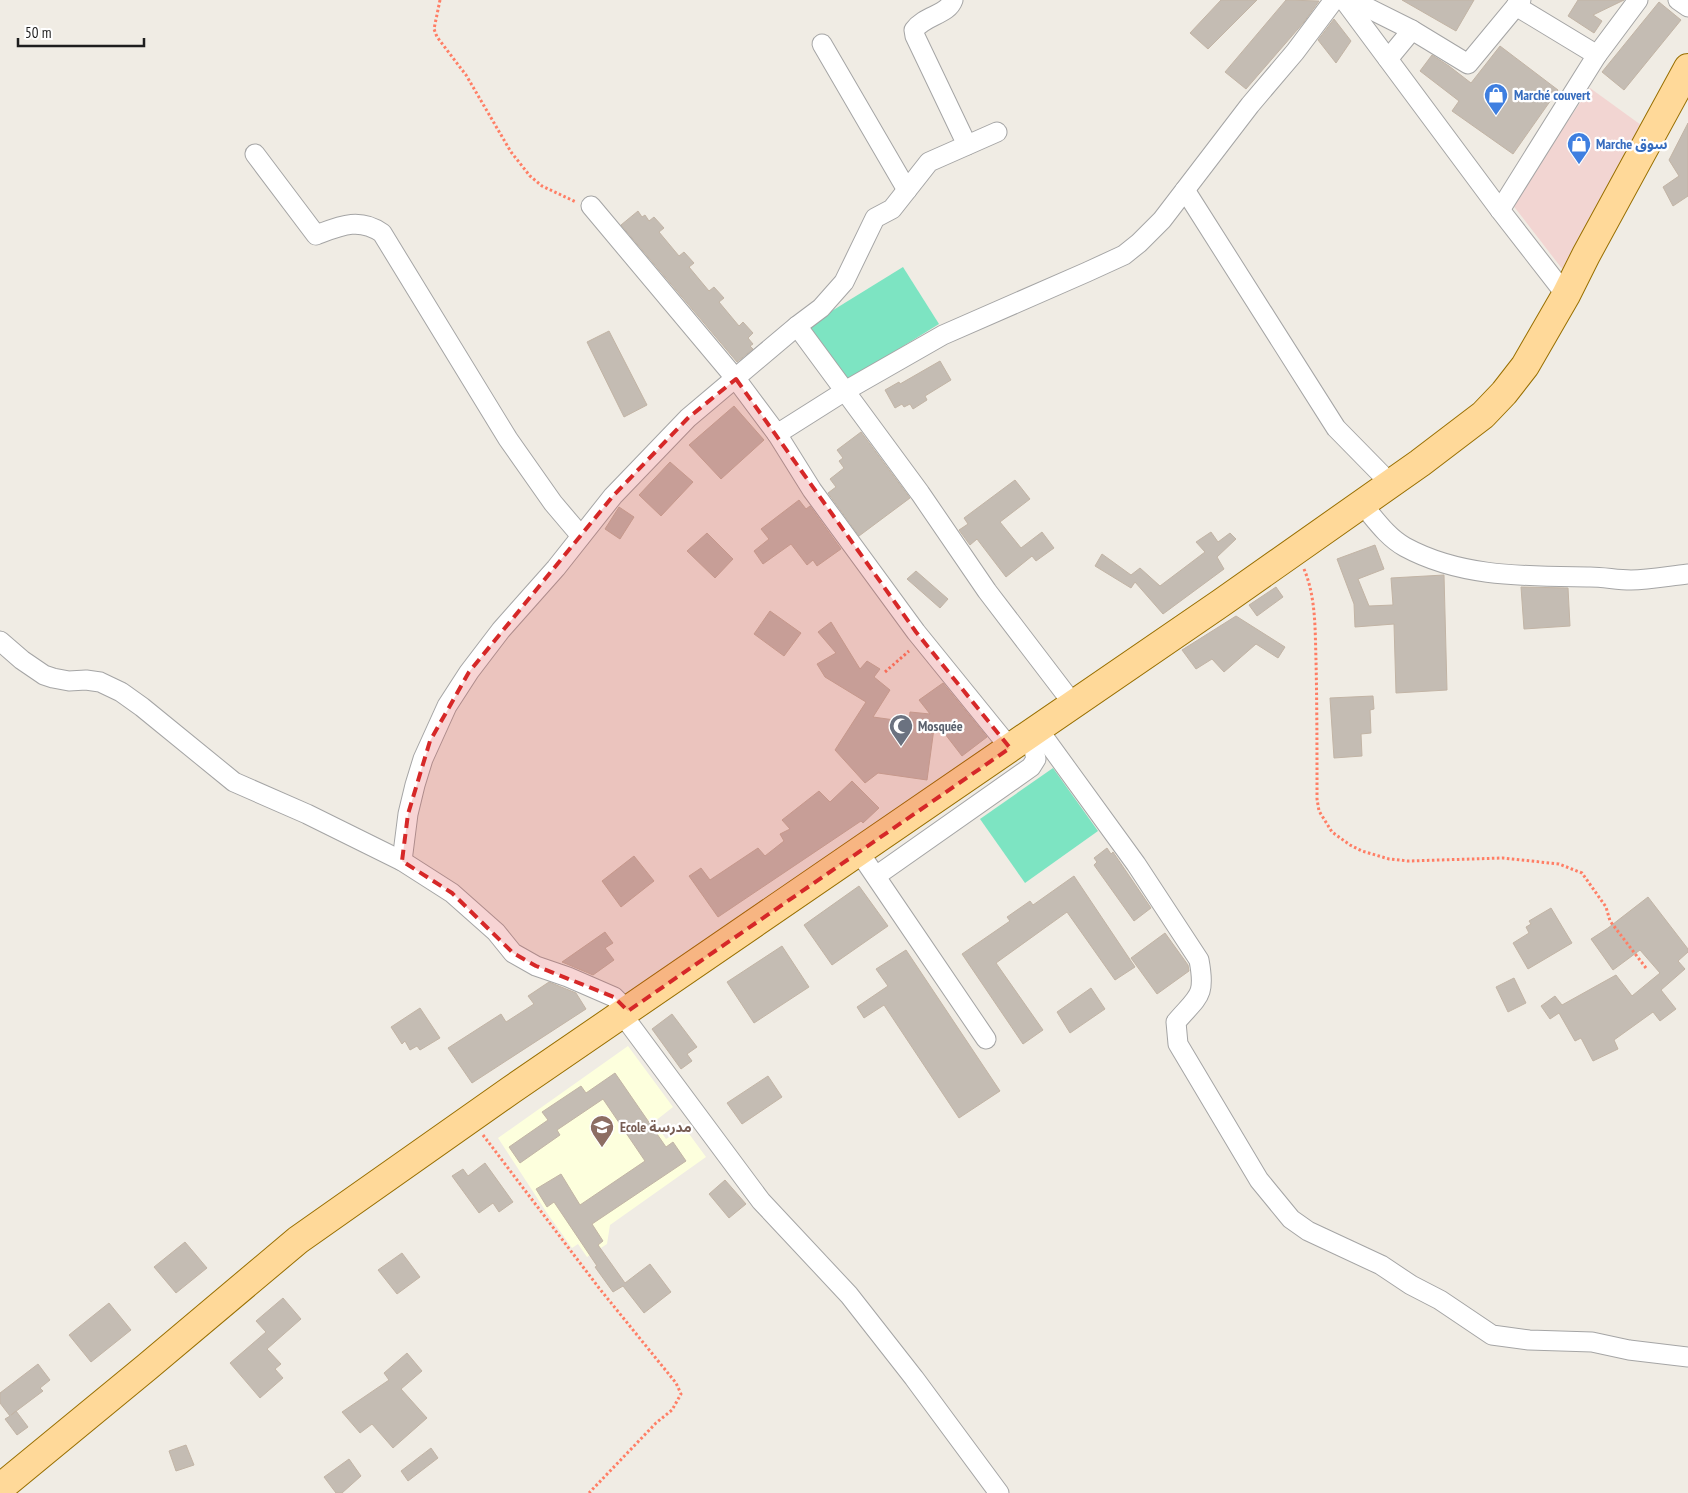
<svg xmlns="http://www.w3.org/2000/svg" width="1688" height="1493" viewBox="0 0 1688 1493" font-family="'PT Sans Narrow','Noto Sans Arabic',sans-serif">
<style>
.commercial{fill:#f2d5d2}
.education{fill:#fdffdd}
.pitch{fill:#7de4c2}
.building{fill:#c4bcb3;stroke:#c2b4a5}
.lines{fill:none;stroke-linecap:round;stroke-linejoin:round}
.street-casing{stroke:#a5a5a5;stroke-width:21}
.primary-casing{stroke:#986f00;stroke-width:30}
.path{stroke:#ff7e65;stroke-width:3;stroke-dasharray:2.5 2.5;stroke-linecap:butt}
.street{stroke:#fff;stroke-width:19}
.primary{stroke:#ffd999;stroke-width:28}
.marked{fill:#d62828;fill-opacity:0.2;stroke:#d62828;stroke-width:4;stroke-dasharray:10 6;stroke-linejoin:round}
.labels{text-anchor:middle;stroke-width:4.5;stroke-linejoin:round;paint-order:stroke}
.shop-label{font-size:14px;font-weight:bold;fill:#366cbe;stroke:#fff;text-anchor:start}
.worship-label{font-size:14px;font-weight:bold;fill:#5b616d;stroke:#fff;text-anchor:start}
.education-label{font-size:14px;font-weight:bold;fill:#785e54;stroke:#fff;text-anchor:start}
</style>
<rect width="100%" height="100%" fill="#f0ece4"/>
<path class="commercial" d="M1590,88l51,37 -78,145 -51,-66z"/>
<path class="education" d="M628,1046l45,61 -19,15 12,17 18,-12 22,30 -96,68 -3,19 -20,13 -9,-13 -6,4 -25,-35 -49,-75z"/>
<g class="pitch">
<path d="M903,267l36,57 -94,58 -36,-57z"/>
<path d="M1053,768l45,63 -73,52 -45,-64z"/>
</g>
<g class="building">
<path d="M1221,0h36l-49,49 -18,-16z"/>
<path d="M1286,0l33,1 -15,21 -58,67 -21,-17z"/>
<path d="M1402,0h72l-18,31z"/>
<path d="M1578,0h46l-31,15 9,6 -8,12 -26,-17z"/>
<path d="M1659,2l22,18 -57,70 -22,-18z"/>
<path d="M1334,19l17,22 -15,22 -18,-23z"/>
<path d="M1500,46l58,44 -45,64 -61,-43 7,-10 -39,-30 12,-16 17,11 22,17z"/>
<path d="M1688,123v73l-15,10 -10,-19 16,-11 -10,-16z"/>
<path d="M638,211l4,6 3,-2 4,6 5,-4 10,11 -5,4 20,24 5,-4 10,11 -5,4 20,24 5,-4 10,11 -5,4 20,24 4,-4 10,11 -5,5 5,6 -3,2 3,3 -16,13 -116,-137z"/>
<path d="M609,331l38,74 -23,12 -37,-75z"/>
<path d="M940,361l11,19 -26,16 2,4 -14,9 -3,-5 -6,3 -2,-3 -7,4 -10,-18 14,-8 1,2z"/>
<path d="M734,406l30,34 -43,39 -32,-34z"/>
<path d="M861,432l49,66 -51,38 -31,-43 8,-6 -6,-8 14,-11 -5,-7 4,-3 -6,-8z"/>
<path d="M670,462l23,20 -32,34 -22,-21z"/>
<path d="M1015,480l15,19 -30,23 21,26 21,-16 12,16 -18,13 -4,-5 -26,21 -29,-38 -7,6 -11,-15 9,-6 -4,-6z"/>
<path d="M799,500l7,9 4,-3 31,43 -24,17 -4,-6 -6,5 -16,-21 -28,20 -9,-13 15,-12 -8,-10z"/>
<path d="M619,507l15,10 -14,22 -15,-10z"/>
<path d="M1211,532l7,10 12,-9 6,6 -19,18 7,12 -61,45 -28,-32 -4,6 -36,-22 7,-12 29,21 9,-7 20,18 45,-34 -9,-10z"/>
<path d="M707,533l26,26 -18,19 -28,-27z"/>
<path d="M1375,545l9,24 -26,10 11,27 24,-1 -2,-27 53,-3 3,115 -51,3 -2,-69 -39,3 -1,-23 -17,-45z"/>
<path d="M916,571l32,28 -8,9 -33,-29z"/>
<path d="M1276,587l7,10 -26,19 -8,-11z"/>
<path d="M1521,587l47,1 2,38 -46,3z"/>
<path d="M770,611l31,22 -17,23 -30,-22z"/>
<path d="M1236,616l49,31 -7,11 -22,-14 -32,28 -12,-13 -16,10 -14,-19z"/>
<path d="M831,622l29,47 7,-8 13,8 -6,8 16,13 -17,27 36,5 1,-10 20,2 -11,-14 24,-17 44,54 -25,19 -27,-35 -8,59 -49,-7 -13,10 -30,-33 31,-48 -41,-25 -8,-13 19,-11 -18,-21z"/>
<path d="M1373,696l1,13 -4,1 1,23 -10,1 1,22 -28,2 -4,-60z"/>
<path d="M852,781l27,27 -16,15 -2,-2 -143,96 -29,-41 12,-8 9,12 48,-32 7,8 19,-15 -4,-7 10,-5 -8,-9 37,-29 11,11z"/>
<path d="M1107,848l4,6 2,-2 38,56 -17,13 -40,-56 3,-3 -3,-4z"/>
<path d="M634,856l20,25 -33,26 -19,-26z"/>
<path d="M1074,876l61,91 -20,13 -48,-68 -71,51 47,67 -20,14 -61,-90 48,-33 -3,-4 23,-16 3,4z"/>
<path d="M859,886l29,40 -56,39 -28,-40z"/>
<path d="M1648,897l40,52v3l-10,9 7,8 -24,21 15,19 -16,12 -7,-9 -39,28 4,9 -25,12 -12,-23 -6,3 -16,-28 -9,6 -9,-13 14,-10 7,9 54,-30 16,21 28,-23 -20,-23 -27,20 -22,-31 17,-11z"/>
<path d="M1551,908l21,35 -44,26 -15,-26 16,-10 -3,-6 5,-3 -2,-3z"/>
<path d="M605,932l8,11 -8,5 9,12 -21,15 -31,-13z"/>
<path d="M1165,933l23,32 1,6 -32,23 -26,-36z"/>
<path d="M782,946l27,41 -55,36 -27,-41z"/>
<path d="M906,950l94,141 -41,27 -75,-113 -20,13 -7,-11 31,-21 -12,-17z"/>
<path d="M1514,978l12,25 -18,9 -12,-25z"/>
<path d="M549,982l27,11 10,16 -114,74 -24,-35 53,-34 5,8 28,-18 -6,-8z"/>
<path d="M1091,988l14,21 -35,24 -13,-21z"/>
<path d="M420,1008l20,30 -20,12 -3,-4 -7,4 -5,-9 -3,3 -11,-17z"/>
<path d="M672,1014l25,33 -10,7 5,7 -11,8 -29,-40z"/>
<path d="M615,1073l51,74 7,-5 13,19 -94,63 11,17 -5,4 27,38 25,-19 21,28 -27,21 -21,-27 -10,6 -18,-25 2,-1 -43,-64 -7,5 -11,-18 25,-15 19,31 65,-44 -42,-62 -46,31 3,5 -40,28 -11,-16 39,-27 -6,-8 39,-26 5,7z"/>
<path d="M768,1076l14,21 -40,27 -15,-21z"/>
<path d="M485,1163l28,39 -14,10 -6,-9 -14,10 -27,-37 11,-7 5,7z"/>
<path d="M725,1180l21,24 -17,14 -20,-24z"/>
<path d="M185,1242l22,26 -31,25 -22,-26z"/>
<path d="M402,1253l18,24 -23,17 -19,-24z"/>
<path d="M283,1298l18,21 -34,30 14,15 -6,5 8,9 -23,20 -30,-35 36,-31 -10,-11z"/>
<path d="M109,1303l22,27 -40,32 -22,-27z"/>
<path d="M407,1353l15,18 -21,18 26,29 -34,30 -21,-24 -12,9 -18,-21 47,-32 -5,-7z"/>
<path d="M38,1364l12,16 -10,8 3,3 -32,24 5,-4 12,16 -11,8 -12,-16 5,-3 -10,-13v-10z"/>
<path d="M186,1445l8,20 -18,6 -7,-20z"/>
<path d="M431,1448l7,10 -30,23 -7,-10z"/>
<path d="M349,1459l12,17 -19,17h-6l-12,-16z"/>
</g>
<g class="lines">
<g class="street-casing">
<g id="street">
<path d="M953,0c-5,15 -28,15 -39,30l1,6 52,109"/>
<path d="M1344,0l156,210 66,85"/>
<path d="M1352,0l60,30"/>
<path d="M1678,0l10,7"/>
<path d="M1516,6l81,49"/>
<path d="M822,44l85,146"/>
<path d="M1388,59l24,-29 56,34 53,-64"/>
<path d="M997,132l-68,30 -37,47 -17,9 -31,64 -23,26 -24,18 123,167 67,98 87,114"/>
<path d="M255,154l61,81c24,-9 43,-18 66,-2l126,206 45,64 28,33"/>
<path d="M1185,190l151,238 54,55"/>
<path d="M591,206l145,173 41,55 68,-43 98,-56 144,-63 37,-17 15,-12 23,-23 88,-115 45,-53 39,-52"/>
<path d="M1500,210l97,-155 41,-55"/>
<path d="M777,434l35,56 104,142 94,116"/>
<path d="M1362,504c13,15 25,33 43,43 57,31 122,29 185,30 14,0 27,3 41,3 19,0 38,-4 57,-6"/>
<path d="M0,641l22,19 22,15 9,3 16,3 17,-1 14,2 21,10 21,15 92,75 73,32 95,47 50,32 44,39 17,21 23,13 32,11 46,20 14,14"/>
<path d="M1038,729l98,135 63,96c7,37 -1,36 -23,62l2,22 81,136 32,39 17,12 73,34 30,20 29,15 52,35 37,5 63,2 37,8 59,7"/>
<path d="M859,852l127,187"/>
<path d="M402,861l6,-47 7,-29 8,-26 24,-53 22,-34 32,-42 55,-62 57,-72 75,-78 109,-92"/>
<path d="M876,876l155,-109 5,-8 -2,-9 -9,-13"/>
<path d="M622,1014l139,187 88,94 65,83 85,115"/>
</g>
</g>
<g class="primary-casing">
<path id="primary" d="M0,1488l147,-121 151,-127 213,-150 710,-487 199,-140 63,-48 21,-22 21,-27 41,-71 20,-40 102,-187"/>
</g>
<g class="path">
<path d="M440,0l-6,29 3,8 29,38 45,77 19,24 12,10 34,16"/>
<path d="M1304,569c12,28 11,61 12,91 1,46 1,92 1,139l2,12 13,21 18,13 12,6 27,8 19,2 95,-3 56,6 23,9 24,34 4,14 36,47"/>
<path d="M885,672l24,-21"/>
<path d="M483,1135l116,153 77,95 5,11 -9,16 -16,13 -67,70"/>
</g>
<use href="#street" class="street"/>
<use href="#primary" class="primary"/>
</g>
<path class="marked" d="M736,379l180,253 94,116 -382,263 -14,-14 -78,-31 -23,-13 -61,-60 -50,-32 6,-47 22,-73 39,-69 144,-176 75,-78z"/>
<defs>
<g id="shop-pin" transform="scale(1.25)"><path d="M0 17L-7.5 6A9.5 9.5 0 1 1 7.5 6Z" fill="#3f7fe0" stroke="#fff"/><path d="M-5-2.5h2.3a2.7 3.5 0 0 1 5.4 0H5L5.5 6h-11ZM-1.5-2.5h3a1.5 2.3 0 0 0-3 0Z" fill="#fff"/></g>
<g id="mosque-pin" transform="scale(1.25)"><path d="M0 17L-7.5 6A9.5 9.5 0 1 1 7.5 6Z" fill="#6b7280" stroke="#fff"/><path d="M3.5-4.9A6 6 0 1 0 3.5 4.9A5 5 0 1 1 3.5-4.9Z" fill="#fff"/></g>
<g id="school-pin" transform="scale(1.25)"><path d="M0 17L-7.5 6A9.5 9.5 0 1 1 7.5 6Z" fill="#8d6e63" stroke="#fff"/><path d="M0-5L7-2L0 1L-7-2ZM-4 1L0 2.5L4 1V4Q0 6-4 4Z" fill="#fff"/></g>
</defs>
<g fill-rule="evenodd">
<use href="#shop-pin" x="1496" y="95"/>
<use href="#shop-pin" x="1579" y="144"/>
<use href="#mosque-pin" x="901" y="726"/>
<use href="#school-pin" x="602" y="1127"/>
</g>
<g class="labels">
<g class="shop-label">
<text x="1514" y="100">Marché couvert</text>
<text x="1596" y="149">Marche سوق</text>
</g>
<g class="worship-label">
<text x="918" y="731">Mosquée</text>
</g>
<g class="education-label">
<text x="620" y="1132">Ecole مدرسة</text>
</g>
</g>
<path d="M18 38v8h126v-8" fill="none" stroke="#1e1e1e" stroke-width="2.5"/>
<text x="25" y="38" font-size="15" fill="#1e1e1e" stroke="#ffffff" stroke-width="4" paint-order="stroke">50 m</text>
</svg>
